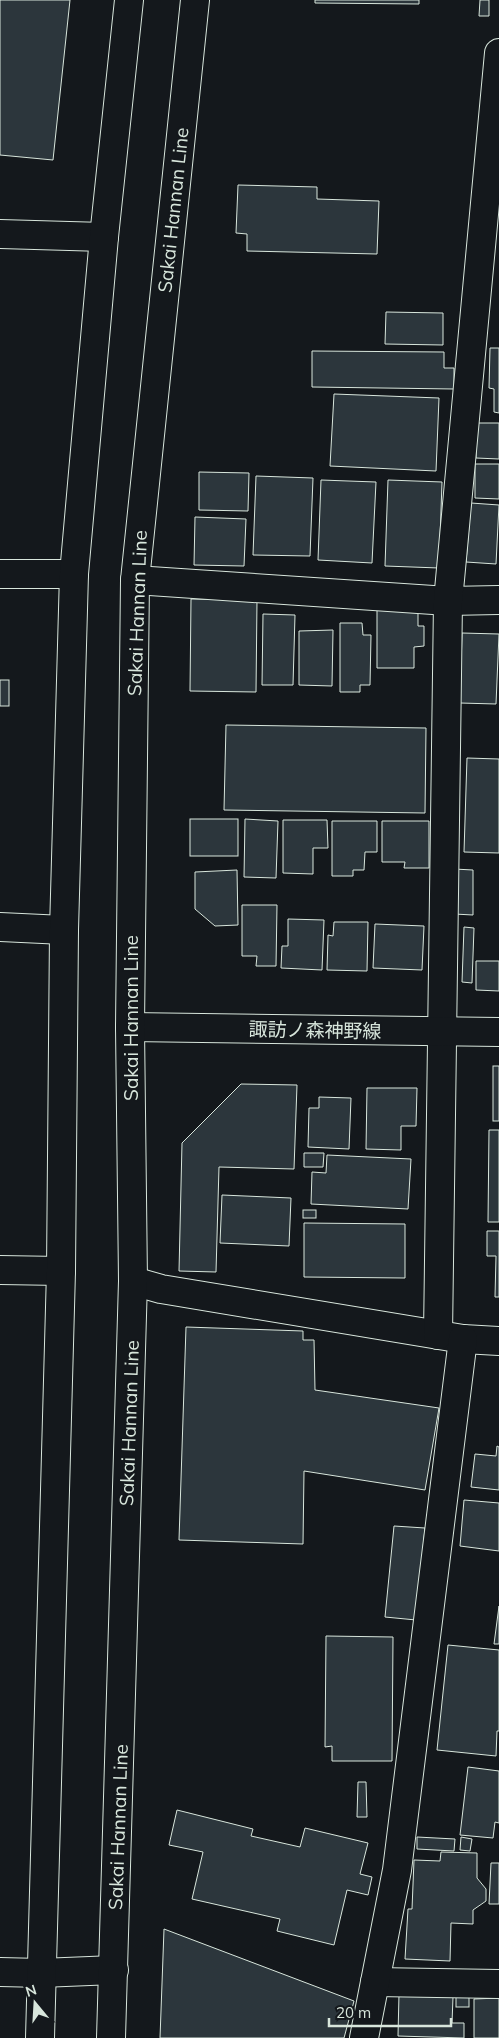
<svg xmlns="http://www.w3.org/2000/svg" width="499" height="2038" viewBox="0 0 499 2038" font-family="Mulish,'Noto Sans JP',sans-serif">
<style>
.building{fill:#2c363c;stroke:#d8e6dc}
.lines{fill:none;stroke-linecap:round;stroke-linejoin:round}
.street-casing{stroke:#d8e6dc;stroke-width:30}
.secondary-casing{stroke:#d8e6dc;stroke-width:30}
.street{stroke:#14181c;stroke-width:28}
.secondary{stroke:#14181c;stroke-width:28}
.labels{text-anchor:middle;stroke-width:4;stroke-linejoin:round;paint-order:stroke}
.street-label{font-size:19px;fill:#d8e6dc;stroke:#14181c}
</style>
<rect width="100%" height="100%" fill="#14181c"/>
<g class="building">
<path d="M0,0h70l-17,160 -53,-5z"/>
<path d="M315,0h104v4l-104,-1z"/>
<path d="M480,0h9v16h-10z"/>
<path d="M238,185l79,2v12l62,2 -2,53 -130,-3v-17l-11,-1z"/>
<path d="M386,312l57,1v32l-58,-1z"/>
<path d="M490,348h9v65l-5,-1v-23l-5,-1z"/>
<path d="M312,351l132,1v16h10v21l-142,-2z"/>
<path d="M334,394l105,4 -3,73 -106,-5z"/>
<path d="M476,423h23v36l-23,-1z"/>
<path d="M475,464h24v35l-24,-1z"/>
<path d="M199,472l50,1 -1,38 -49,-1z"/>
<path d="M256,476l57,2 -3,78 -57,-1z"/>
<path d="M321,480l55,2 -4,81 -54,-3z"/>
<path d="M388,480l54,2 -3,86 -54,-2z"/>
<path d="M471,503l28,2 -3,59 -30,-2z"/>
<path d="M195,517l51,2 -2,47 -50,-1z"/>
<path d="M191,599l66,1 -1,92 -66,-1z"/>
<path d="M377,604h41v22h6v20l-10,1v21h-37z"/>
<path d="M263,614l32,1 -2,70h-31z"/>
<path d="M340,623h22l1,12h8l-1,50h-10v7h-20z"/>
<path d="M333,630l-1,56 -33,-1v-54z"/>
<path d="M462,633l37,1 -3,70 -36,-1z"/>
<rect x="0" y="680" width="9" height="26"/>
<path d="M226,725l200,3 -1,85 -201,-3z"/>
<path d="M467,758l32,1v94l-35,-1z"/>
<rect x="190" y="819" width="48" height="37"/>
<path d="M245,819l33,2 -2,57 -32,-1z"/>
<path d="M283,820h44l1,28h-15v26l-30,-1z"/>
<path d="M332,821h45v31h-12l-1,18h-11v6h-21z"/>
<path d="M382,821h47v47h-25l1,-6h-23z"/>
<path d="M454,869l19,1v45l-19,-1z"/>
<path d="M237,870l1,55 -23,1 -20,-17v-37z"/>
<path d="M242,905h35l-1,61h-20l1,-10h-15z"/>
<path d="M288,919l36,1 -2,50 -41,-2 1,-22h6z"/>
<path d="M334,922h34l-1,49 -40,-1 1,-35 5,1z"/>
<path d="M375,924l49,2 -2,44 -49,-2z"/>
<path d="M464,927l10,1 -2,55 -10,-1z"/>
<path d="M476,961h23v30l-23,-1z"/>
<rect x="493" y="1066" width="6" height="55"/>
<path d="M241,1084l56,1 -3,84 -75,-2 -3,105 -37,-1 3,-128z"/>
<path d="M367,1088h50l-1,38h-15v24l-35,-1z"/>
<path d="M319,1097l32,1 -2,51 -41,-2 1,-39h10z"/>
<path d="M489,1130h10v92h-11z"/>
<path d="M304,1153h20l-1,14h-19z"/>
<path d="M327,1155l84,4 -3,50 -97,-5 1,-32 14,1z"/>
<path d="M222,1195l69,3 -2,48 -69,-3z"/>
<rect x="303" y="1210" width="13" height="8"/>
<path d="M304,1223l101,1v54l-101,-1z"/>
<path d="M487,1231h12v66h-4l1,-41h-9z"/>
<path d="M186,1327l117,4v9h11l1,50 124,18 -14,82 -121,-19 -1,73 -124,-4z"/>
<path d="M497,1446l2,1v43l-28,-3 4,-33 21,2z"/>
<path d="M464,1500l35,3v48l-39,-5z"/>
<path d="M394,1526l31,2 -9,92 -31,-3z"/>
<path d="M499,1606v38h-5z"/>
<path d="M326,1636l67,1 -1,124h-60v-15l-7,1z"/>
<path d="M448,1645l51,5v81h-2l-1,25 -59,-6z"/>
<path d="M468,1767l31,4v52l-4,-1 -2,16 -33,-3z"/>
<path d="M358,1782h8l1,35h-10z"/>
<path d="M177,1810l76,19 -2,7 49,11 5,-19 63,15 -8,31 12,3 -4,18 -21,-5 -13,55 -57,-14 3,-12 -88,-20 11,-47 -34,-7z"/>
<path d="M417,1837l38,2 -1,12 -37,-2z"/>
<path d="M461,1837l11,2 -2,12 -10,-1z"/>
<path d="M441,1852l36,1v25l9,11v12l-13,9v14l-22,-1 -1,38 -45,-2 3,-50h4l2,-49 26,1z"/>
<path d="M491,1863h8v41h-10z"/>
<path d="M164,1929l190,72 -10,37h-184z"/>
<path d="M399,1994l54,3 -1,26h12v15l-66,-2z"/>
<rect x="456" y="1996" width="13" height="11"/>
<path d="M499,1998v40h-25v-39z"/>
</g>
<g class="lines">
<g class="street-casing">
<g id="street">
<path d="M0,234l104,3"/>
<path d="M0,574h74"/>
<path d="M135,580l313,21 51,-1"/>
<path d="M0,927l64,3"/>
<path d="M0,1270l61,1"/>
<path d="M133,1281l28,8 302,50 36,2"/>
<path d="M438,1335l10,-734 51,-548"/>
<path d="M0,1972l41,1 73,-3"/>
<path d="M375,1982l124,2"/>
<path d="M364,2038l33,-168 66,-531"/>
</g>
</g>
<g class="secondary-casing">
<g id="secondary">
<path d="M130,1027l369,5"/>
<path d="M40,2038l21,-767 3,-341 10,-356 30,-337 25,-237"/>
<path d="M111,2038l22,-757 -3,-254 5,-447 60,-580"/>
</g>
</g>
<use href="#street" class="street"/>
<use href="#secondary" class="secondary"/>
</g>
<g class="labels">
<g class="street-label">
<text transform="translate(173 210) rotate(-84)" y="7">Sakai Hannan Line</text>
<text transform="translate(137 613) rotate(-88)" y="7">Sakai Hannan Line</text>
<text transform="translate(131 1018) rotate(-90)" y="7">Sakai Hannan Line</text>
<text transform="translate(315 1030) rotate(1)" y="7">諏訪ノ森神野線</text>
<text transform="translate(129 1423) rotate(-88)" y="7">Sakai Hannan Line</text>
<text transform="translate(118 1827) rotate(-88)" y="7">Sakai Hannan Line</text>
</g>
</g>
<g transform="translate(35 2003) rotate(342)" stroke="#14181c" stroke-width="4" paint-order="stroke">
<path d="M0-4L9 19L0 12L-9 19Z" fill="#d8e6dc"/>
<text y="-8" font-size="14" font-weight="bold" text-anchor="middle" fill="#d8e6dc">N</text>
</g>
<path d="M329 2018v8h122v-8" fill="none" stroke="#d8e6dc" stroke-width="2.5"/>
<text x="336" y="2018" font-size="15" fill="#d8e6dc" stroke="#14181c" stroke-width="4" paint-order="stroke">20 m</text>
</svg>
